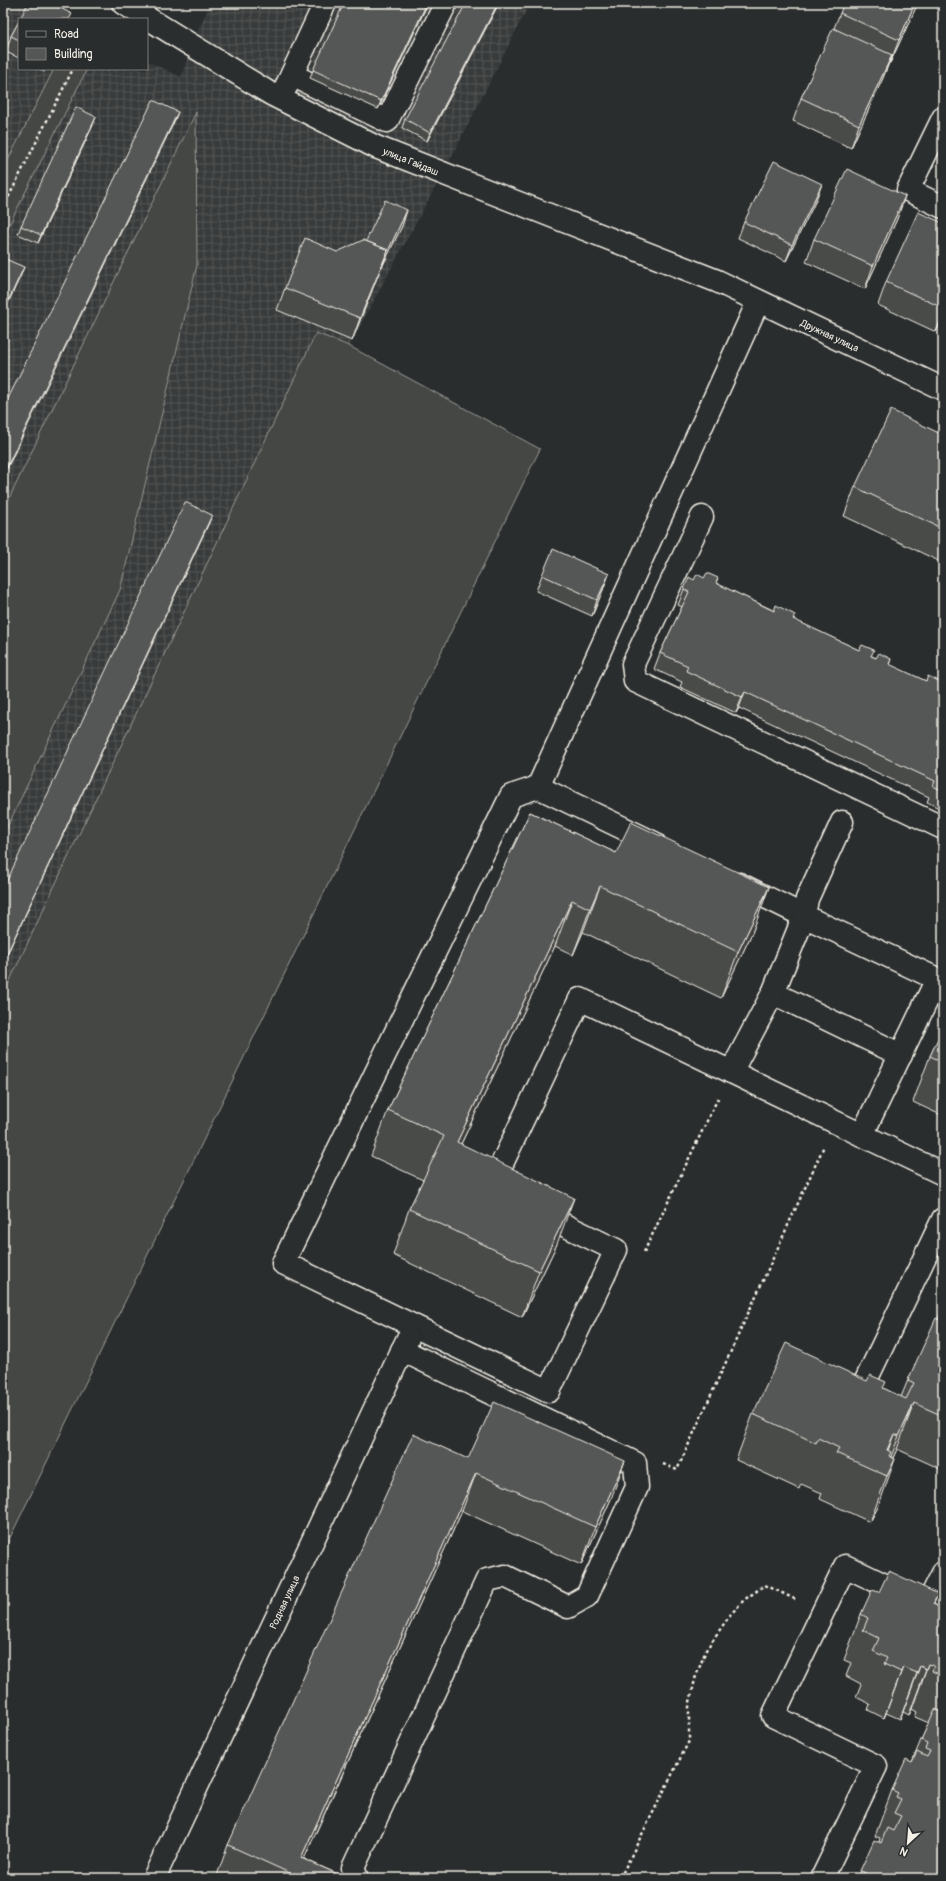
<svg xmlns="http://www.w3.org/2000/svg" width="946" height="1881" viewBox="0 0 946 1881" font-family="Pangolin,sans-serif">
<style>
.industrial{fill:url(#industrial-grid)}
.grass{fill:#444645;stroke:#9c9c96}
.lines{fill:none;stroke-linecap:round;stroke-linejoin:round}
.minor-casing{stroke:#f4f1e8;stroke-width:25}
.path{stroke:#f4f1e8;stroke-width:2.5;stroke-dasharray:3 3;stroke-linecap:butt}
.minor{stroke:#2a2d2e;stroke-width:22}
.wall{fill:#494b4a;stroke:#f4f1e8}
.shaded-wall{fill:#3c3d3c;stroke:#f4f1e8}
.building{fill:#555756;stroke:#f4f1e8}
.labels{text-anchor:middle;stroke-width:4;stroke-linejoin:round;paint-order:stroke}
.street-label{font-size:10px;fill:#f4f1e8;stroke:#2a2d2e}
</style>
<defs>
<pattern id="industrial-grid" width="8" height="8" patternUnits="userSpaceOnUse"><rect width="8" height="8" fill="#373a3a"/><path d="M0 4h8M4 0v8" fill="none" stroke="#555756"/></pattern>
</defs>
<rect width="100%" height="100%" fill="#2a2d2e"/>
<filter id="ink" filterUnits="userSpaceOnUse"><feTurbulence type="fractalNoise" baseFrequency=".025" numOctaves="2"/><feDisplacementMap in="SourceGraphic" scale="8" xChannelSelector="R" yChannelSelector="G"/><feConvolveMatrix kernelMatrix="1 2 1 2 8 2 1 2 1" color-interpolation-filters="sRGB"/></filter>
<g filter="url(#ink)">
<g class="industrial">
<path d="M3,3h34l29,16h-47v50h35l-51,101z"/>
<path d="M211,3h319l-81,159 -100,184 -33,-12 -313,661v-159l117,-246 77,-325 -1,-152 -193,398v-274l84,-168h60v-8l34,16 15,-43z"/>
</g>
<g class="grass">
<path d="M54,69h33l-84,168v-67z"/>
<path d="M196,112l1,153 -77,325 -117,246v-325z"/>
<path d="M316,333l33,13 191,103 -537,1103v-557z"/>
</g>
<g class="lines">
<g class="minor-casing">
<g id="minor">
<path d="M123,3l148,91 105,53 341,134 226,108"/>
<path d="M292,75l95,46 59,-118"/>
<path d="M286,87l39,-84"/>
<path d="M943,118l-35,72 35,17"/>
<path d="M702,517l-69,147 2,17 308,147"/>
<path d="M538,787l116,56"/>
<path d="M773,993l128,62"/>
<path d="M731,1072l42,-79 31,-77 -65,-32"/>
<path d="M862,1135l81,39"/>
<path d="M492,1190l-2,-1 90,-190 282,136 75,-156 -133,-63 3,-17 35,-77"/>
<path d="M537,1212l79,38 -67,141 -266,-128 228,-467 27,-9 220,-485"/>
<path d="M859,1395l84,-176"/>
<path d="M927,1605l16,-32"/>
<path d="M154,1878l254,-540"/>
<path d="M357,1878l-4,-10 134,-288 18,-4 63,31 19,-11 50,-109 -2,-24 -233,-113"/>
<path d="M822,1878l54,-112 -103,-50 72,-150 98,47"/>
</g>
</g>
<g class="path">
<path d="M3,208l70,-139"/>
<path d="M644,1252l75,-156"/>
<path d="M663,1464l14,6 147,-324"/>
<path d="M620,1878l69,-137v-34l6,-28 11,-29 24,-35 14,-15 21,-15 32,15"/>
</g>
<use href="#minor" class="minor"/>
</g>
<g class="wall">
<path d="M428,3l-50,106 -68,-31 3,-8z"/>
<path d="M499,3l-72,138 -25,-13 3,-9z"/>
<path d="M918,3l-28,60h-1l-6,15 -32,70 -58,-27 8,-23 33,-70 6,-15z"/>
<path d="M19,21v37l-13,-6 5,-16z"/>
<path d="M39,69h7l-2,3z"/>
<path d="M93,125l-55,118 -20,-9 3,-8z"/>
<path d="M905,196l-8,23 -32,70 -59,-27 8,-23z"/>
<path d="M816,200l-30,61 -48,-23 6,-16z"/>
<path d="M407,210l-5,16 -20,41h-1l-29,74 -75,-31 8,-22 52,-36 29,-11z"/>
<path d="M943,223v94l-7,15 -58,-27 8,-23z"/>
<path d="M943,435v128l-99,-47 11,-29z"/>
<path d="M609,574l-6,16 -11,26 -56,-25 6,-16z"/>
<path d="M704,578l172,80 15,1 -2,6 37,16 17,2v127l-16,-8 2,-5 -190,-89 -3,5 -56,-26 2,-5 -28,-13 6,-16 22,-46 -4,-2 6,-16 10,-9z"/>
<path d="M530,812l86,41 153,34 -17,46 -31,65 -138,-66 -10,23 -18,-9 -94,198 96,100 -35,73 -129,-62 16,-46 14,-29 -52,-24 17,-46z"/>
<path d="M943,1028v88l-30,-14 17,-46z"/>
<path d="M943,1306v164l-46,-21 -4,9 -14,47 -9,17 -50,-23 2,-6 -21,-9 -2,5 -63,-29 17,-46 130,-26 18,9 7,-17 30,-61z"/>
<path d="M468,1459l143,40 -30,66 -119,-54 -158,348 43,19h-131l12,-33z"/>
<path d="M879,1592l59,2 -4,10 9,5v269h-86l3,-7 19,-29 1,-4 -5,-2 17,-46 20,-28 9,-22 8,-17 -14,-6 2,-5 -5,-3 -3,6 -6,-3 -3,7 -14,-6 -2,5 -16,-8 2,-6 -14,-7 5,-13 -15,-8 5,-13 -7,-3 17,-46z"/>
</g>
<g class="shaded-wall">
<path d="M427,3h1l-50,106 3,-8z"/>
<path d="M498,3h1l-72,138 3,-8z"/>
<path d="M915,3h3l-28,60 9,-23z"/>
<path d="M892,55l-9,23 -32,70 8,-23z"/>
<path d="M178,112l-3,8 -172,357v-2l28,-59z"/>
<path d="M96,117l-3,8 -55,118 3,-8z"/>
<path d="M822,184l-6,16 -30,61 6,-16z"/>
<path d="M905,196l-8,23 -32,70 8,-23z"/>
<path d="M407,210l-5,16 -20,41 6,-16z"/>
<path d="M388,250l-9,23 -27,68 8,-23z"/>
<path d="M24,267l-3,8 -18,39v-2z"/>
<path d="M943,313v4l-7,15z"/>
<path d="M212,515l-3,8 -206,440v-1z"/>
<path d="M609,574l-6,16 -11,26 5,-16z"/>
<path d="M745,692l-6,16 -3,5 6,-16z"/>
<path d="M600,886l-17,46 -10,23 17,-46z"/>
<path d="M769,887l-17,46 -31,65 17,-46z"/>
<path d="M572,900l-17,46 -115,242 17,-46z"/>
<path d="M574,1198l-17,46 -35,73 17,-46z"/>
<path d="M914,1403l-17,46 -12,26h-1l15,-39z"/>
<path d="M894,1434l-14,39 7,-23z"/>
<path d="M895,1459l-16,46 -9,17 17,-46z"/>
<path d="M625,1461l-14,38 -30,66 14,-38z"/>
<path d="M476,1473l-14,38 -167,367 6,-20z"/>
<path d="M928,1664l-16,45 -3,6 17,-46z"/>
<path d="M920,1666l-17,46 -3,7 17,-46z"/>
<path d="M903,1667l-17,46 -2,5 17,-46z"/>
<path d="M943,1865v2l-4,11h-2z"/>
</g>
<g class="building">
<path d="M28,3h23l21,11 -3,5h-49z"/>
<path d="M344,3h83l-46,98 -68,-31z"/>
<path d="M466,3h32l-68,130 -25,-14z"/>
<path d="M844,3h71l-16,37 -59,-27z"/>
<path d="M19,21v19l-8,-4z"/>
<path d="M833,28l59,27 -33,70 -58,-27z"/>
<path d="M153,100l25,12 -175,363v-66z"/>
<path d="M76,107l20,10 -55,118 -20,-9z"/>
<path d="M774,161l48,23 -30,61 -48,-23z"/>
<path d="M847,169l58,27 -32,70 -59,-27z"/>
<path d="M385,200l22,10 -19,41h-1l1,-1 -22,-9z"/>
<path d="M918,212l25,11v85l-57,-26z"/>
<path d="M305,238l32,14 26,-12 25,10 -28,68 -75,-30z"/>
<path d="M3,258l21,9 -21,45z"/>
<path d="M891,410l52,25v94l-88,-42z"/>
<path d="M185,502l27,13 -209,447v-73z"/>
<path d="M553,549l56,25 -12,26 -55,-25z"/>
<path d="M707,573l11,5 -2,5 58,28 2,-6 19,10 -2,4 66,31 3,-5 12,5 -3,6 5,2 3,-5 12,6 -2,5 37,17 2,-5 15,7v108l-10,-5 2,-5 -190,-89 -3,5 -56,-26 2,-5 -28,-13 29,-61 -5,-3 5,-12 5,3 3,-6 7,4z"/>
<path d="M530,812l86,41 15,-31 138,65 -31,65 -138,-66 -10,23 -18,-9 -115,242 117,56 -35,73 -130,-62 35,-73 -56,-26z"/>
<path d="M943,1028v34l-13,-6z"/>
<path d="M943,1317v99l-29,-13 -15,33 -5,-2 -7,16 4,2 -2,4 6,3 -8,17 -51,-23 3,-5 -21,-10 -2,5 -63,-29 33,-71 81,38 3,-6 16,7 -3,6 23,11 8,-16 -6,-3 28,-62 5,3z"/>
<path d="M494,1402l131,59 -30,66 -119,-54 -175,385 46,20h-55l2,-3 -66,-30 185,-411 55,25z"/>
<path d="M889,1571l49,23 -5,10 10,5v67l-11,-5 2,-5 -6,-2 -2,5 -6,-3 -3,7 -14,-6 -2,5 -17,-8 3,-6 -14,-7 6,-13 -16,-8 5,-12 -7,-4 11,-24 7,2z"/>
<path d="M935,1709l7,3 1,-3v156l-6,13h-73l2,-5 -6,-2 14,-31 7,3 6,-15 6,3 8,-15 -7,-3 7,-14 -5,-2 2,-4 -6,-3 14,-31 6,3 5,-10 10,5 3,-6 -5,-2 2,-6 -6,-3z"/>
</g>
</g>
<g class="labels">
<g class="street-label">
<text transform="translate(411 161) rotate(22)" y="4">улица Гайдаш</text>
<text transform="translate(830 335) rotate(25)" y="4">Дружная улица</text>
<text transform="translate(284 1602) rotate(-65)" y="4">Родная улица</text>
</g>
</g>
<rect width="946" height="1881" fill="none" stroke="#2a2d2e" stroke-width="16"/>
<rect x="8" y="8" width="930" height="1865" fill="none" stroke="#f4f1e8" stroke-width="1.5" filter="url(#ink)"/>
<rect x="18" y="18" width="130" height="52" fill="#2a2d2e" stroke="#7b7b78"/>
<rect x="26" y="31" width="20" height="6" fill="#2a2d2e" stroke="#7b7b78"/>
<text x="54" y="38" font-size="12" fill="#f4f1e8">Road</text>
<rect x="26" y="48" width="20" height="12" fill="#555756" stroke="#7b7b78"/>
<text x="54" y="58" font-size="12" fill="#f4f1e8">Building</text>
<g transform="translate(908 1843) rotate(206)" stroke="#2a2d2e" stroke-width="3" paint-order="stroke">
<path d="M0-3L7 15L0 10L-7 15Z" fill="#f4f1e8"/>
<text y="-6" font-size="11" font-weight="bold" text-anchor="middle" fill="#f4f1e8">N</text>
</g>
</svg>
